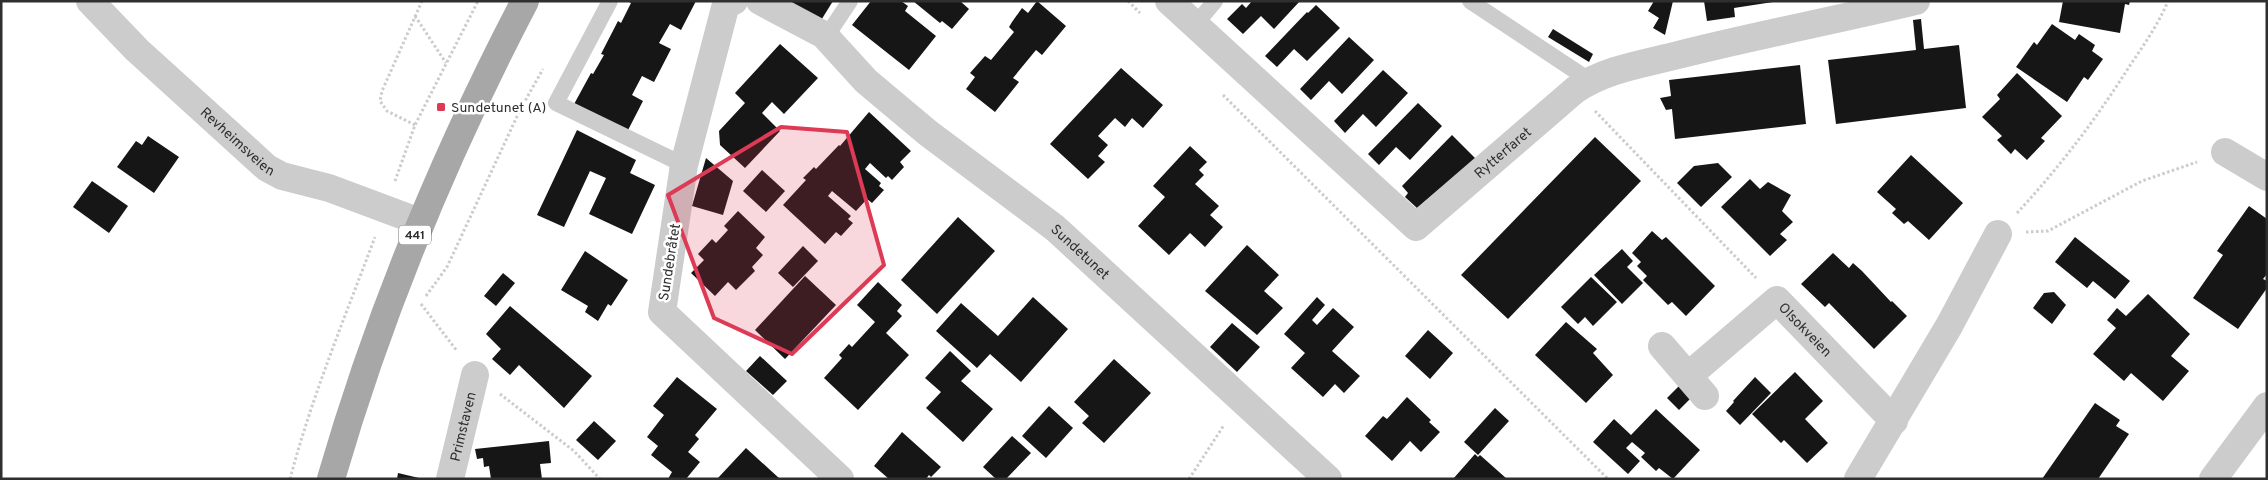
<svg xmlns="http://www.w3.org/2000/svg" width="2268" height="480" viewBox="0 0 2268 480" font-family="Overpass,sans-serif">
<style>
.building{fill:#161616}
.lines{fill:none;stroke-linecap:round;stroke-linejoin:round}
.path{stroke:#ccc;stroke-width:3;stroke-dasharray:2.5 2.5;stroke-linecap:butt}
.lane{stroke:#ccc;stroke-width:16}
.street{stroke:#ccc;stroke-width:28}
.primary{stroke:#a7a7a7;stroke-width:28}
.marked{fill:#dd3a56;fill-opacity:0.2;stroke:#dd3a56;stroke-width:4;stroke-linejoin:round}
.poi-dot{fill:#dd3a56;stroke:#fff;stroke-width:2}
.labels{text-anchor:middle;stroke-width:5;stroke-linejoin:round;paint-order:stroke}
.shield{fill:#fff;stroke:#6d6d6d;stroke-width:1}
.shield-label{font-size:12px;font-weight:bold;fill:#2f2f2f}
.poi-label{font-size:14px;fill:#2f2f2f;stroke:#fff;text-anchor:start}
.street-label{font-size:14px;fill:#2f2f2f;stroke:#fff}
</style>
<rect width="100%" height="100%" fill="#fff"/>
<g class="building">
<path d="M627,1h69l-15,29 -11,-6 -11,19 12,6 -17,33 -12,-6 -10,19 11,6 -17,33 -53,-28 18,-33 2,1 11,-19 -3,-1 17,-33 3,2 10,-20z"/>
<path d="M793,1h40l-13,21 -29,-18z"/>
<path d="M871,1h30l7,5 -3,5 31,25 -27,34 -57,-45z"/>
<path d="M913,1h47l9,8 -17,20 -10,-8 -2,2z"/>
<path d="M1037,1l29,25 -24,29 -6,-5 -23,28 6,4 -24,30 -29,-23 9,-12 -5,-4 15,-17 6,4 23,-28 -5,-5 3,-5 10,-14 6,5z"/>
<path d="M1252,1h48l-26,28 -13,-13 -18,18 -16,-15 15,-15 4,4z"/>
<path d="M1654,1h19l-8,34 -12,-7 6,-10 -11,-7z"/>
<path d="M1704,1h69v1l-39,6 1,9 -28,4z"/>
<path d="M2063,1h67l-1,4 -4,-1 -5,29 -61,-11z"/>
<path d="M1316,5l24,23 -33,33 -13,-12 -17,18 -12,-11 42,-44 1,1z"/>
<path d="M1921,19l3,30 35,-4 7,63 -130,16 -8,-64 88,-10 -3,-30z"/>
<path d="M2052,24l23,16 4,-6 16,11 -3,6 11,8 -15,21 -4,-3 -17,25 -51,-35 18,-25 3,3z"/>
<path d="M1553,29l40,25 -4,8 -41,-25z"/>
<path d="M1349,37l25,23 -32,34 -13,-13 -18,19 -11,-11z"/>
<path d="M780,44l38,34 -34,36 -12,-12 -10,11 18,18 -35,37 -25,-23 -1,-14 26,-28 -10,-10z"/>
<path d="M1800,65l6,59 -131,15 -3,-30 -6,1 -6,-12 11,-2 -2,-16z"/>
<path d="M1121,68l42,37 -20,23 -11,-10 -7,9 -10,-9 -17,18 10,9 -10,11 7,6 -17,17 -38,-35z"/>
<path d="M1383,70l25,23 -32,34 -13,-13 -18,19 -11,-12z"/>
<path d="M2017,73l45,43 -21,22 4,3 -18,19 -12,-11 -4,5 -14,-14 5,-4 -20,-19 18,-18 -3,-4z"/>
<path d="M1418,103l24,23 -32,34 -14,-13 -17,18 -11,-11z"/>
<path d="M869,112l42,39 -11,11 4,5 -12,13 -4,-4 -2,2 -16,-15 -5,6 16,14 -2,3 5,4 -12,13 -5,-4 -11,12 -24,-20 -4,5 23,20 -3,3 5,4 -12,13 -5,-4 -11,12 -42,-39 23,-25 -3,-2 11,-11 2,2 23,-24 1,1z"/>
<path d="M577,130l59,30 -6,13 25,12 -23,49 -43,-20 17,-36 -16,-7 -26,56 -27,-12z"/>
<path d="M1452,135l24,24 -59,49 -12,-11 3,-4 -6,-7z"/>
<path d="M148,136l31,21 -25,36 -37,-26 19,-26 6,4z"/>
<path d="M1595,137l46,44 -133,138 -47,-44z"/>
<path d="M1190,146l17,16 -8,8 5,5 -9,9 24,22 -9,9 13,12 -18,20 -15,-14 -21,22 -31,-29 27,-29 -12,-11z"/>
<path d="M1911,155l52,48 -34,37 -21,-19 -4,3 -12,-11 4,-4 -19,-17z"/>
<path d="M706,158l27,23 -10,34 -31,-9z"/>
<path d="M1718,163l14,14 -31,30 -24,-24 17,-17z"/>
<path d="M762,170l23,21 -19,21 -23,-21z"/>
<path d="M1750,179l10,10 8,-7 23,13 -9,16 11,11 -13,12 7,6 -17,16 -49,-49z"/>
<path d="M92,181l36,25 -19,27 -36,-26z"/>
<path d="M2249,206l18,13v55l-4,5 4,2v7l-29,41 -45,-31 30,-43 -6,-4z"/>
<path d="M738,211l27,26 -9,11 7,7 -11,12 3,4 -19,19 -8,-8 -13,14 -24,-23 13,-13 -6,-6 14,-15 4,4 12,-13 -4,-4z"/>
<path d="M958,217l37,34 -58,63 -36,-34z"/>
<path d="M1652,231l10,9 4,-3 49,49 -29,30 -14,-14 -4,3 -25,-25 4,-4 -10,-10 4,-4 -9,-9z"/>
<path d="M2075,237l55,44 -15,18 -22,-18 -6,7 -32,-26z"/>
<path d="M1247,245l32,30 -15,16 19,17 -26,27 -52,-44z"/>
<path d="M803,246l15,15 -25,26 -15,-14z"/>
<path d="M1622,249l11,12 -6,6 16,16 -21,21 -28,-29z"/>
<path d="M585,251l43,29 -17,26 -3,-2 -10,17 -13,-9 3,-6 -27,-16z"/>
<path d="M1833,253l16,15 4,-5 9,8 29,31 1,-1 15,15 -33,33 -45,-46 -4,4 -24,-23z"/>
<path d="M503,273l12,10 -19,23 -12,-10z"/>
<path d="M805,276l31,29 -51,54 -30,-29z"/>
<path d="M1591,277l26,25 -24,24 -8,-9 -7,7 -17,-17z"/>
<path d="M878,282l24,23 -5,6 5,5 -16,17 23,22 -51,55 -34,-32 18,-20 -3,-3 10,-11 3,3 23,-25 -18,-17z"/>
<path d="M2054,292l12,13 -14,19 -19,-16 11,-15z"/>
<path d="M2148,294l42,40 -19,22 18,15 -26,30 -32,-28 -7,8 -31,-27 23,-26 -9,-8 10,-12 9,8z"/>
<path d="M1033,297l35,32 -47,53 -31,-28 -13,14 -41,-37 25,-28 37,33z"/>
<path d="M1317,297l8,8 -13,15 5,5 16,-17 21,19 -22,24 28,25 -16,17 -9,-9 -12,13 -32,-29 14,-15 -21,-19z"/>
<path d="M510,306l82,70 -28,32 -45,-43 -9,10 -18,-16 9,-10 -15,-15z"/>
<path d="M1566,322l31,27 -4,4 20,22 -27,28 -51,-48z"/>
<path d="M1232,323l28,24 -23,25 -27,-25z"/>
<path d="M1428,330l25,23 -23,26 -25,-23z"/>
<path d="M950,351l21,20 -10,10 32,28 -30,33 -37,-34 15,-16 -16,-14z"/>
<path d="M760,356l27,25 -14,14 -27,-24z"/>
<path d="M1114,359l37,34 -47,50 -22,-20 7,-7 -15,-14z"/>
<path d="M1795,372l28,29 -18,18 23,24 -21,20 -23,-23 -3,3 -29,-29z"/>
<path d="M677,377l40,32 -22,26 4,4 -11,13 12,10 -14,17h-18l4,-7 -21,-17 7,-9 -11,-9 17,-22 -11,-9z"/>
<path d="M1755,377l16,16 -31,32 -14,-14 8,-9 -1,-1z"/>
<path d="M1687,378l12,12 -20,20 -12,-12z"/>
<path d="M1407,397l24,23 -2,2 11,10 -19,20 -11,-11 -18,20 -27,-25 18,-20 4,3z"/>
<path d="M2095,403l25,17 -4,6 13,8 -31,45h-56z"/>
<path d="M1049,406l24,22 -27,30 -24,-22z"/>
<path d="M1495,408l14,13 -31,34 -14,-13z"/>
<path d="M1656,409l44,41 -27,29 -14,-11 -3,3 -15,-14 4,-4 -13,-11 -6,6 14,13 -12,13 -35,-32 21,-23 17,16z"/>
<path d="M594,421l22,20 -18,19 -22,-20z"/>
<path d="M902,432l39,35 -10,10 -2,-2 -3,4h-37l-15,-13z"/>
<path d="M1012,436l19,17 -25,26h-10l-13,-12z"/>
<path d="M549,441l2,22 -11,1 2,15h-51l-2,-13 -5,1 -1,-9 -6,1 -2,-10z"/>
<path d="M746,448l34,31h-63z"/>
<path d="M1475,454l3,3 2,-2 27,24h-54z"/>
<path d="M398,473l21,5 -1,1h-21z"/>
</g>
<g class="lines">
<g class="path">
<path d="M1128,1l12,12"/>
<path d="M415,16l31,47"/>
<path d="M1223,95l385,384"/>
<path d="M1595,111l161,167"/>
<path d="M415,125l-28,-14 -7,-10 2,-10 40,-90"/>
<path d="M395,181l20,-56 63,-124"/>
<path d="M2017,213c42,-45 79,-94 112,-146 14,-21 29,-42 39,-66"/>
<path d="M2026,232l22,-1 94,-50 55,-19"/>
<path d="M426,296l21,-29 73,-157 23,-41"/>
<path d="M421,304l36,47"/>
<path d="M500,394l74,57 26,28"/>
<path d="M290,479c22,-83 55,-162 85,-242"/>
<path d="M1189,479l35,-54"/>
</g>
<g class="lane">
<path d="M610,1l-54,102 128,62"/>
<path d="M1470,1l119,79"/>
<path d="M1194,26l21,-25"/>
<path d="M824,35l8,-7 18,-27"/>
</g>
<g class="street">
<path id="s1" d="M90,1l47,49 130,118 15,8 47,12 91,34"/>
<path d="M734,1l-8,3 -42,161 -22,147 178,167"/>
<path id="s2" d="M760,1l64,34 42,46 62,52 127,95 273,251"/>
<path id="s3" d="M1169,1l247,226 159,-137c30,-21 68,-26 103,-35 79,-20 159,-35 238,-54"/>
<path d="M2225,152l42,25"/>
<path d="M1662,346l43,50"/>
<path id="s4" d="M1688,376l89,-76 117,121"/>
<path id="s5" d="M450,479l25,-104"/>
<path d="M1858,479l91,-153 49,-92"/>
<path d="M2213,479l54,-73"/>
</g>
<path class="primary" d="M331,479c48,-166 114,-325 194,-478"/>
</g>
<path class="marked" d="M781,127l66,5 37,133 -92,89 -78,-36 -46,-123z"/>
<rect class="poi-dot" x="436" y="102" width="10" height="10" rx="2.5"/>
<g class="labels">
<rect class="shield" x="399" y="225.5" width="32" height="19" rx="4"/>
<g class="shield-label">
<text x="415" y="239">441</text>
</g>
<g class="poi-label">
<text x="451" y="112">Sundetunet (A)</text>
</g>
<g class="street-label">
<text dy="5" stroke="none"><textPath href="#s1" startOffset="204">Revheimsveien</textPath></text>
<text dy="5" stroke="none"><textPath href="#s3" startOffset="449">Rytterfaret</textPath></text>
<text dy="5" stroke="none"><textPath href="#s2" startOffset="409">Sundetunet</textPath></text>
<text transform="translate(669 262) rotate(-81)" y="5">Sundebråtet</text>
<text dy="5" stroke="none"><textPath href="#s4" startOffset="158">Olsokveien</textPath></text>
<text dy="5" stroke="none"><textPath href="#s5" startOffset="54">Primstaven</textPath></text>
</g>
</g>
<rect width="2268" height="480" fill="none" stroke="#2f2f2f" stroke-width="5"/>
</svg>
